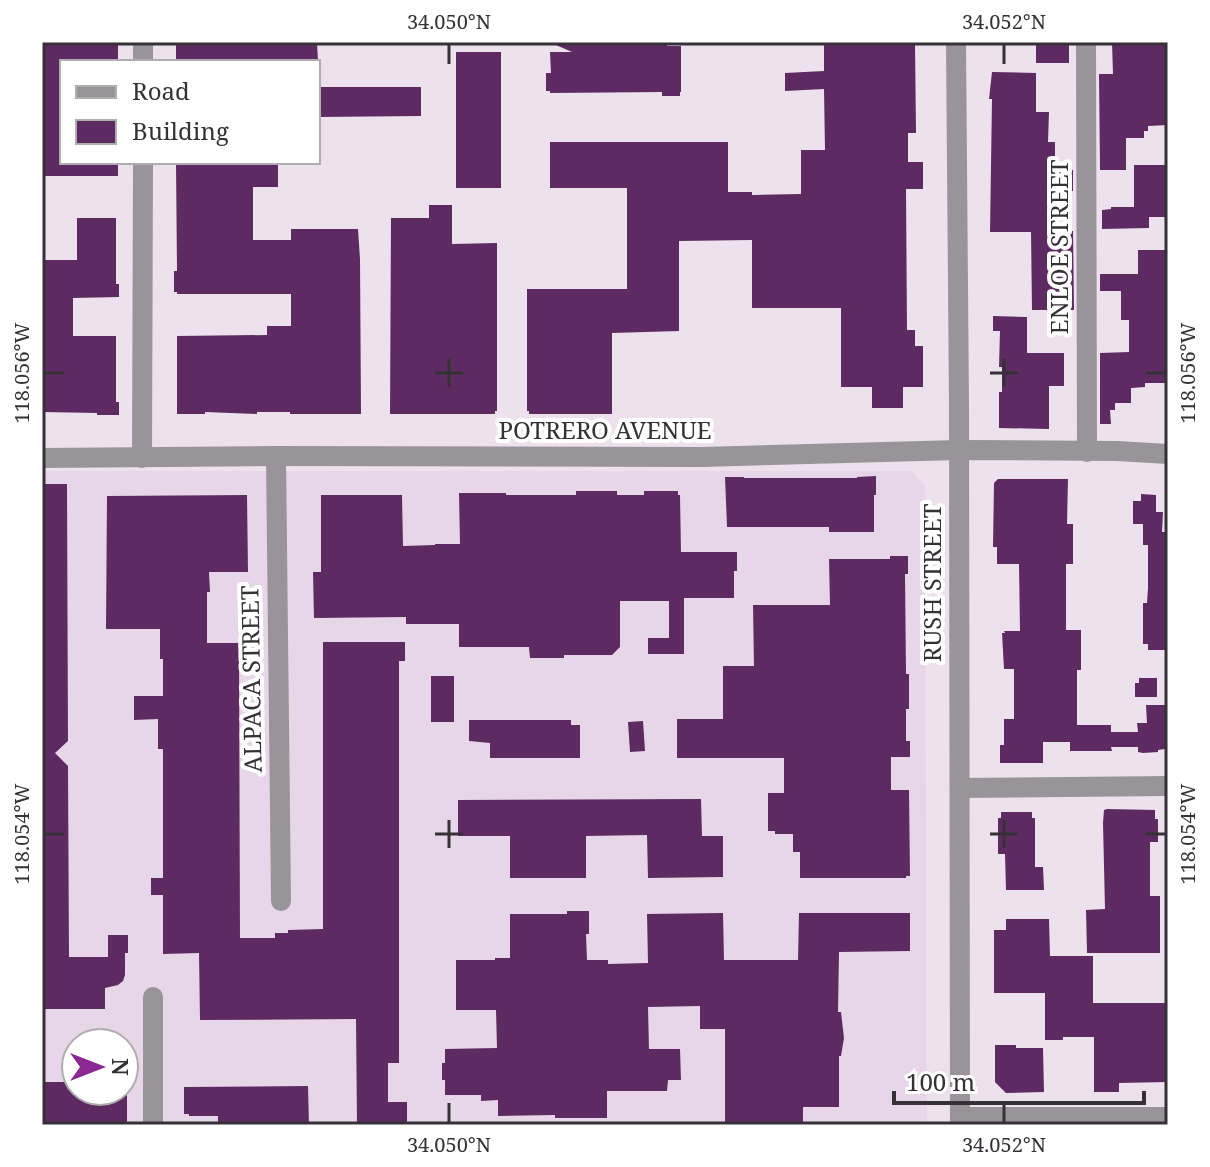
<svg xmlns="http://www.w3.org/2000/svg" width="1210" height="1167" viewBox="0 0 1210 1167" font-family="'Noto Serif',serif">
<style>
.built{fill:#e7d6e8;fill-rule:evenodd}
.building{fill:#5d2b61}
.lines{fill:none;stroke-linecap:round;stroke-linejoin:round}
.minor{stroke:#99949a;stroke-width:20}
.ticks{fill:none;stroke:#363136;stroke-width:3}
.labels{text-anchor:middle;stroke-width:8;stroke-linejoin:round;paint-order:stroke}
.street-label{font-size:24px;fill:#363136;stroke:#fff}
.neatline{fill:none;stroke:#363136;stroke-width:3}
.ticks-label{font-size:20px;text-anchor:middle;fill:#363136}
</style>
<rect width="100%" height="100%" fill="#ece1ed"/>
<path class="built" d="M42,471h870l13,15 2,639h-885zM76,1043h48v48h-48z"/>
<g class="building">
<path d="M42,42h76v20h-56v100h56v14h-76z"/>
<path d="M176,42h141l1,20h-142z"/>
<path d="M549,42h118v4h14v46h-1v4h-18v-4l-112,1v-2h-4v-18h5l-1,-21h22z"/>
<rect x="1036" y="42" width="33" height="21"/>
<path d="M1112,42h56v83l-20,1v5h-4v7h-18v32h-26l-1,-96h14z"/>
<path d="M915,44l1,89h-8v29h15v27h-17l1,141h8v16h8v41h-20v21h-31v-21h-31v-79h-89v-68l-73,1v90l-67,2v81h-83v-3h-2v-122h100v-101h-77v-46h178v50h24v3l49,-1v-44h24l-1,-61 -39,2v-18l39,-2v-26z"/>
<rect x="456" y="52" width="45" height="136"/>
<path d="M992,72l44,1v39h13l-1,30h7v28h18v21h-26v40h26l1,79h-42l-1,-78h-41l2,-133h-3z"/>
<path d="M318,87h103v29l-103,1z"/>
<path d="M176,162h102v25h-25v53h38v-11h67l2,30 1,155h-71v-2h-33v2l-52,-2v2h-28v-78l90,-1v-9h24v-32h-114v-2h-3v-21h3z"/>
<path d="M1134,165h34v52h-19v11l-47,1v-19l9,-1v-2h23z"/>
<path d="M429,205h23v39l45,-1v168h-2v3h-105l1,-196h38z"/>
<path d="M77,218h39v66h3v13l-46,1v38h43v66h3v13h-22v-2l-55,-1v-152h35z"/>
<path d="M1138,250h30v133h-23v4l-14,1v15h-16v7h-5l1,14h-11v-71l29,-1v-32h-8v-29h-21v-17h38z"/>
<path d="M993,316l34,1v36h37v33h-15v43l-50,-1v-36h3v-25h-3l1,-36h-7z"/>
<path d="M876,476v19h-2v37h-45v-5h-102l-2,-50h19v1h113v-1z"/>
<path d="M998,479h70l-1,45h6v40h-7v66h15v40h-4v55h34v7h27l-1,-9h10l-1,-18h20l-1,44 -7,1v2l-15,1 -5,-1v-5h-27l1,4h-42v-9h-27v21h-43v-18h4v-26h10v-50h-10l-2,-36h3l-1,-2h16l-1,-67h-22v-17h-4l1,-64z"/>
<path d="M42,484h25l1,257 -13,12 13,13 1,191h39v-22h20v18h-3v22l-2,6 -5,4 -13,3v21h-63z"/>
<path d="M576,491h41v4h27v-4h34v4h2l1,57h56v19h-3v27h-50v56h-36v-16h21v-37h-49v46l-8,8h-48v3h-34l-1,-11h-70v-23h-53v-7l-92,1 -1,-46h8v-77h81l1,51 32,-1v-1h25l-1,-51h47v2h70z"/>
<path d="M1141,494l15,1v17h7l-1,20h4l-1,96h3v22h-20v-6h-5v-41h4l1,-15v-43h-5v-21h-10v-23h8z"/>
<path d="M247,495l1,77h-39l1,20h-3v51h32l1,295h35v-5h13v-3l35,-1v-287h82v19h-6v402h-11v39h19v23h-50l-1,-106 -156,1 -1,-67 -36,1v-59h-12v-17h12v-129h-5v-30l-24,1v-24h29v-37h-3v-30h-54l1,-133z"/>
<path d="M890,556h18v18h-3l1,100h3v35h-3v32h4v16h-19v33h18l1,86h-4v2h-106v-26h-7v-18h-18v-3h-7v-38h16v-35h-107v-39h46v-53h31l-1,-61h77l-1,-46h61z"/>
<rect x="431" y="676" width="23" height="46"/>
<path d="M1139,678h18v19h-22v-14h4z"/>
<path d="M469,720h102v5h9v33h-90v-15l-21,-2z"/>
<path d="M643,721l2,30 -15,1 -2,-30z"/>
<path d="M701,799l1,37h21v41l-75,1 -1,-43 -61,1v42h-76v-42h-52v-36z"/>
<path d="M1107,809l48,1v9h3v23h-8v54h10v57h-73l-1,-43 19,-1 -2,-86 1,-13z"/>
<path d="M1001,812h31v6h3v49h8l1,23h-38l-1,-36h-7v-36h3z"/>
<path d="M567,911h22v23h-3l1,26h21v4l40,-1 -1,-49 76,-1 1,47h74l1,-47h111v38l-71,1 -1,60h3l3,26 -3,18h-2v51h-36v18h-78v-96h-25v-23l-52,1 1,42h31l1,31h-13l-1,11h-60v27h-52v-3l-57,1v-16l-17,1v-6h-36v-15h-3v-17h3v-14l52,-1 -1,-38h-40v-50h39v-2h15v-44h57z"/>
<path d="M1006,919h43l1,37h43v47h75v79l-49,1v9h-25v-55h-31v3h-18v-47h-51v-63h12z"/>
<path d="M995,1045h21v3h27l1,44 -38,1 -11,-11z"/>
<path d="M42,1082h34v9h51v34h-85z"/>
<path d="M308,1086l1,39h-91v-9h-29v-2h-5v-27z"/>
</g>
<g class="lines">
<g class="minor">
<path d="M956,42l3,365 1,718"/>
<path d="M1086,42l1,410"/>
<path d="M143,62v-20"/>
<path d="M276,456l5,445"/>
<path d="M42,458l234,-2 425,1 258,-7 158,1 51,3"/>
<path d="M142,458l1,-296"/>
<path d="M960,788l208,-2"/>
<path d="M153,997v128"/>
<path d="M960,1117h208"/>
</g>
</g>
<path class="ticks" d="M449,44v20M1004,44v20M449,359v28M1004,359v28M44,373h20M435,373h28M990,373h28M1146,373h20M449,820v28M1004,820v28M44,834h20M435,834h28M990,834h28M1146,834h20M449,1103v20M1004,1103v20"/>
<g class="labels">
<g class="street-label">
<text transform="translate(1060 247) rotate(-90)" y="8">ENLOE STREET</text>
<text x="605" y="439">POTRERO AVENUE</text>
<text transform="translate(933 583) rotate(-90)" y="8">RUSH STREET</text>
<text transform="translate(252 679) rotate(-91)" y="8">ALPACA STREET</text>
</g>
</g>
<rect width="1210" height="1167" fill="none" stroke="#ffffff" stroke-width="88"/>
<rect x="60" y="60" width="260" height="104" fill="#ffffff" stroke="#afadaf" stroke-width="2"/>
<rect x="76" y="86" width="40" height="12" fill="#99949a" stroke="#afadaf" stroke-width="2"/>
<text x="132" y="100" font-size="24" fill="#363136">Road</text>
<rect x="76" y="120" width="40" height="24" fill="#5d2b61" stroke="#afadaf" stroke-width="2"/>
<text x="132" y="140" font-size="24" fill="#363136">Building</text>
<g transform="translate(100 1067) rotate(90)"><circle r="38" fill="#ffffff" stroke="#afadaf" stroke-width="2"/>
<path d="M0-6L14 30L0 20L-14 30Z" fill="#8a2992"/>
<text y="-12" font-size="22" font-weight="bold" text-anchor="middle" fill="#363136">N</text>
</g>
<path d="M894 1091v12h250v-12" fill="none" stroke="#363136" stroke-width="4"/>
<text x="906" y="1091" font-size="24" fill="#363136" stroke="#ffffff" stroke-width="6" paint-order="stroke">100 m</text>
<rect x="44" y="44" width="1122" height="1079" class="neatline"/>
<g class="ticks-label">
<text x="449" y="29">34.050°N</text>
<text x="1004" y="29">34.052°N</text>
<text transform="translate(1188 373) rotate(-90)" y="7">118.056°W</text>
<text transform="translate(22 373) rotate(-90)" y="7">118.056°W</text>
<text transform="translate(1188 834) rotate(-90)" y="7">118.054°W</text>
<text transform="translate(22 834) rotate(-90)" y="7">118.054°W</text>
<text x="449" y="1152">34.050°N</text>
<text x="1004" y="1152">34.052°N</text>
</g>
</svg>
